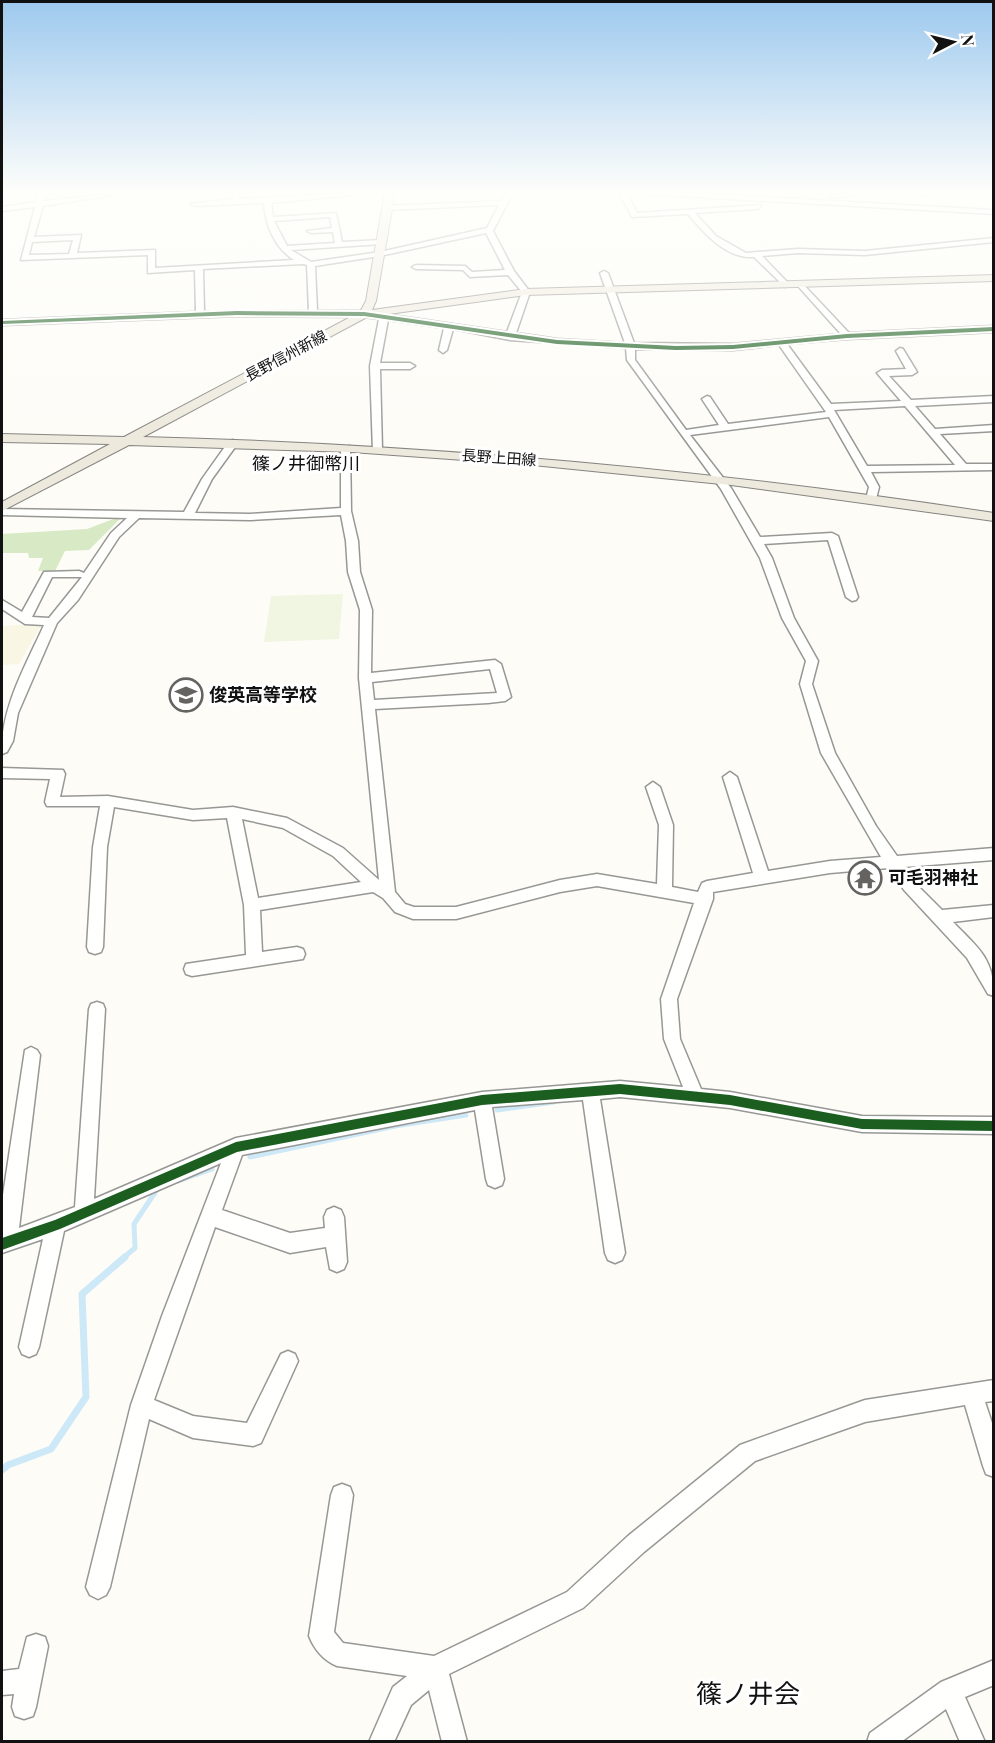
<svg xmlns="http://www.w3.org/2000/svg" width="995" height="1743" viewBox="0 0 995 1743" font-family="'Playfair Display','Noto Sans JP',serif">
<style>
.farmland{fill:#f9f7e4}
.forest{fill:#d8eac5}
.pitch{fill:#f0f6e1}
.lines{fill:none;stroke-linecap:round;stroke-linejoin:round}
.stream-far1{stroke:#cde8f7;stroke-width:5}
.stream{stroke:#cde8f7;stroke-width:7}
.minor-casing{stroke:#979795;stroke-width:3}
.major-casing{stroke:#858482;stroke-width:2}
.minor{fill:#fffffe;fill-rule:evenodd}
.major{fill:#ede9dc;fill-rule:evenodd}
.rail-casing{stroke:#d9c6c7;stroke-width:4}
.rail{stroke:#fff;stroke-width:2;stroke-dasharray:8;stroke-linecap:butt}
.cycleway-casing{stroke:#fff;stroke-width:4}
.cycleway{fill:#1b5e20;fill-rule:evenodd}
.labels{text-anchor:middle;stroke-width:6;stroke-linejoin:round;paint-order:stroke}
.far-street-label{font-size:15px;fill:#111;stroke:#fff}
.far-quarter-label{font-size:18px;fill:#111;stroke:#fff}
.poi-label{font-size:18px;font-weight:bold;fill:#111;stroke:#fff;text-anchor:start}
.near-quarter-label{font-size:26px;fill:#111;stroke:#fff}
</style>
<rect width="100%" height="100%" fill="#fdfcf7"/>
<path class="farmland" d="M42,624l-23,40 -17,1v-39z"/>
<path class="forest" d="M124,515l-35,35 -24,1 -10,20h-17l5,-13h-14l-1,-5h-26v-19l85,-5z"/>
<path class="pitch" d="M343,594l-4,45 -75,3 7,-46z"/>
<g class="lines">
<g class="stream-far1">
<path d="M497,1110l57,-8"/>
<path d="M250,1157l145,-31 71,-11"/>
<path d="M178,1181l34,-12"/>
<path d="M123,1258l12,-10 -1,-24 24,-36"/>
</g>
<path class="stream" d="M2,1470l6,-5 43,-16 35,-52 -4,-103 43,-37"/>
<g class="minor-casing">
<g id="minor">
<path d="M40,192h7l-3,9 87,-9 -88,14 -9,31 47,-2 -4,18 78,-3v18l139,-8c-19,-12 -29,-35 -30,-57l-70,3 -4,-2 43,-5 -1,-7h6l2,7 125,-7 -3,2 -91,9 2,14 63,-4 6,29 40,-2 4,2 -4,2 -91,6 20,12 69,-10 107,-24 12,-23 -112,5 -3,-4 118,-5 5,-9h6l-20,39 21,40 16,21 -14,41 41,6 68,4 -25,-70 4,-2 4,2 26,70 99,1 108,-10 -43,-48v-4h3l48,51 145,-7v6l-147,7 -60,5 44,60 70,-3 -24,-28 5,-3 24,-1 -10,-18 4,-3 3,1 14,23 -5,3 -23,1 22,24 83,-4v6l-79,4 20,23 59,-4v6l-54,3 26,30h28v6l-123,2 8,15 -3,12 -5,3 -5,-3 3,-12 -40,-70 -139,18 41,53 29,49 72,-4 6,3 20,61 -2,3 -4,1 -6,-4 -18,-57 -64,4 8,14 22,60 24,43 -6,23 23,69 41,73 21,30 97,-8v12l-90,7 10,15 28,28 52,-5v12l-41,5c25,26 41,36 41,74l-6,-2 -21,-36 -63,-68 -15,-22 -59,5 -117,19v7l-36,100 3,40 21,50 29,3 132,24 132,1v17l-132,-2 -132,-24 -110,-11 -20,2 25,154 -3,7 -7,3 -7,-3 -3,-7 -22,-153 -91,7 12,72 -2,6 -7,3 -7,-3 -2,-6 -11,-69 -233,45 -20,55 68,23 35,-5 -1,-11 3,-7 7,-3 7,3 3,7 3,45 -3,7 -7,3 -7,-3 -4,-22 -36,6 -75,-26 -61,173 39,16 54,7 34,-69 7,-3 7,3 3,7 -37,82 -8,3 -60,-8 -44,-19 -39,168 -4,8 -8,4 -8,-4 -4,-8 45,-182 31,-89 59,-153 -157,68 -25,116 -3,7 -7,3 -7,-3 -3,-7 24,-108 -41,14 1,-58 22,-145 6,-3 6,3 3,5 -21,173 56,-21 14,-198 2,-5 6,-2 6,2 2,5 -11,190 142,-61 246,-46 138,-11 63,6 -19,-48 -3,-40 33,-96 -97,-17 -37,6 -104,27h-43l-18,-7 -12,-14 -10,-6 -113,18 2,42 35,-5 6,2 2,5 -2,5 -111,17 -6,-2 -2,-5 2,-5 60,-9 -2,-50 -17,-87 -34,2 -79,-13 -7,40 -4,100 -2,5 -6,2 -6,-2 -2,-5 6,-100 7,-41h-53l-2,-4 5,-23 -48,-1v-10l61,2 2,4 -5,23 48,-1 85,14 40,-3 54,11 56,30 36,32 -20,-202 1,-68 -12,-38 -2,-31 -5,-26 -91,5 -111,-2 -20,19 -41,63 -21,23 -39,90 -5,28 -6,11 -5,2c-2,-45 24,-89 42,-129l-19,-1 -23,-15v-9l20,12 22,-40 35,-1 5,2 27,-40 16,-15 -125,-3v-6l182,3 18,-33 27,-38 4,-1 5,3 -26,36 -17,34 55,1 91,-6v-60l9,-2 1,65 7,30 2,31 12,38 -1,63 124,-13 6,4 10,33 -6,4 -17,2 -113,6 20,183 10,12 9,3h42l104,-27 37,-6 60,10 2,-59 -13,-38 7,-5 7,5 13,38 -1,62 26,5 4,-9 5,-2 46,-8 -30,-96 7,-5 7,5 31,94 62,-10 51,-4 -60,-104 -21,-69 6,-23 -24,-43 -22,-60 -39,-69 -94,-129 -1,-12 -116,-8 -57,-11 -6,21 -4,3 -4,-3 5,-22 -56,-8 -8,43h30l5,3 -5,3h-30l2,81 -9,2 -3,-86 9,-47 -15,-2 -127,-1 -235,9v-5l194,-8 -1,-42 -47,3v-18l-127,5 14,-53 -33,4v-4l34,-5zM330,217l2,11 -25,3 4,2 22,-1 2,11 -48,3 -13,-25zM486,233l19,37 -33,2 -7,-6 -49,-1 -4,2 4,2 47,1 7,7 38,-2 14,17 -15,40 -143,-21h-47l-2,-45 65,-10zM73,240l-4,14 -40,1 3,-13zM303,264l4,1 2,46 -105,1 -1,-43zM779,345l47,67 -98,12 -18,-27 -3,-1 -5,3 17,26 -33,5 -51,-70v-11l98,1zM905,406l50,59 -88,1 -33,-56zM52,577h30l-33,41 -17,-1zM490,669l7,24 -123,7 -2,-18zM242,819l41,9 50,28 28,26 -103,16z"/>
<path d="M619,192h7l11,21 124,-8 -3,4 -63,4 21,23 30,17 52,-4 67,2 129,-13v4l-129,13 -67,-2 -36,3 26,27 1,2 -4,2 -31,-30c-28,2 -50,-24 -66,-43l-56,3z"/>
<path d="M639,192h36l319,18v4l-351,-20z"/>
<path d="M851,192h21l-40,6 -4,-2z"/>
<path d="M901,192h28l1,1 -4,2z"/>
<path d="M994,1380v21l-9,1 9,27v48l-8,-3 -3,-8 -18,-61 -100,17 -110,39 -111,91 -61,56 -134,66 18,68h-25l-13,-52 -18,15 -17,37h-25l24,-55 14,-11 -70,-10c-13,-5 -23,-17 -28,-30l22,-141 3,-8 8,-3 8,3 3,8 -19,137 9,11 91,13 133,-64 61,-56 112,-91 125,-45z"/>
<path d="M36,1634l9,3 3,9 -12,61 -3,9 -9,3 -9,-3 -3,-9 2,-13 -12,1v-24l17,-2 8,-32z"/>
<path d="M994,1660v25l-29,12 20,45h-25l-14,-33 -45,33h-34l3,-9 71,-51z"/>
</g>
</g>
<g class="major-casing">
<path id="major" d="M385,192h10l-19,109 -4,9 154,-21 468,-14v6l-468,14 -159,22 -224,120c285,7 568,33 851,76v8l-263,-36 -198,-20 -182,-13 -222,-7 -127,66v-9l108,-58 -108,-2v-8l122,3 236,-125 6,-11z"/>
</g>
<use href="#minor" class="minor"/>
<use href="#major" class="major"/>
<g class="rail-casing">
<path id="rail" d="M966,192l28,2"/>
</g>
<use href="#rail" class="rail"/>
<g class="cycleway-casing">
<g id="cycleway">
<path d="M237,311l127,1 193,28 119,6 57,-1 114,-11 147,-7v4l-147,7 -114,11 -57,1 -119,-6 -193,-28 -127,-1 -235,9v-3z"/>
<path d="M620,1084l110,11 132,24 132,2v10l-132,-2 -132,-24 -110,-11 -138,11 -245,47 -177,77 -58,21v-12l53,-18 181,-78 246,-47z"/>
</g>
</g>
<use href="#cycleway" class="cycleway"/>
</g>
<linearGradient id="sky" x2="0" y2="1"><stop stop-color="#9dc9ee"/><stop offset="0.44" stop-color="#fefefb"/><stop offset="1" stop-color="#fefefb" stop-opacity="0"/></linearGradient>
<rect width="995" height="436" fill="url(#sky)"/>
<defs>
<g id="school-ring" transform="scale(1.725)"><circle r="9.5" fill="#fff" stroke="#646362" stroke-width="1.5"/><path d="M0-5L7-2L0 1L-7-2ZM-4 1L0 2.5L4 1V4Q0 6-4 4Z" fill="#646362"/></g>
<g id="temple-ring" transform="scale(1.725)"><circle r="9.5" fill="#fff" stroke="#646362" stroke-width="1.5"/><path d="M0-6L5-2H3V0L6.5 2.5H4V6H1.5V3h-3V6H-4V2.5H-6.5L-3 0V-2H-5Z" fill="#646362"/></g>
</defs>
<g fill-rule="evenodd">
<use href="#school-ring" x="186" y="695"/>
<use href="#temple-ring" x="865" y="878"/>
</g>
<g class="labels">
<g class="far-street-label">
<text transform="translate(286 356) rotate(-28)" y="5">長野信州新線</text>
<text transform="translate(499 458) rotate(4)" y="5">長野上田線</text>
</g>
<g class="far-quarter-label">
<text x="306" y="470">篠ノ井御幣川</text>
</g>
<g class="poi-label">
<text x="209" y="701">俊英高等学校</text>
<text x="888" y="884">可毛羽神社</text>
</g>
<g class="near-quarter-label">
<text x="748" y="1703">篠ノ井会</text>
</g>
</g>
<rect width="995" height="1743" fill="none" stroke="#111111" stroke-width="6"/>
<g transform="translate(953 42) rotate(83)" stroke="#ffffff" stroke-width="4.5" paint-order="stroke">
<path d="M0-4.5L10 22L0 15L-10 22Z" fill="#111111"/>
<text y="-9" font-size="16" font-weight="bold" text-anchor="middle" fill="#111111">N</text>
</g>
</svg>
